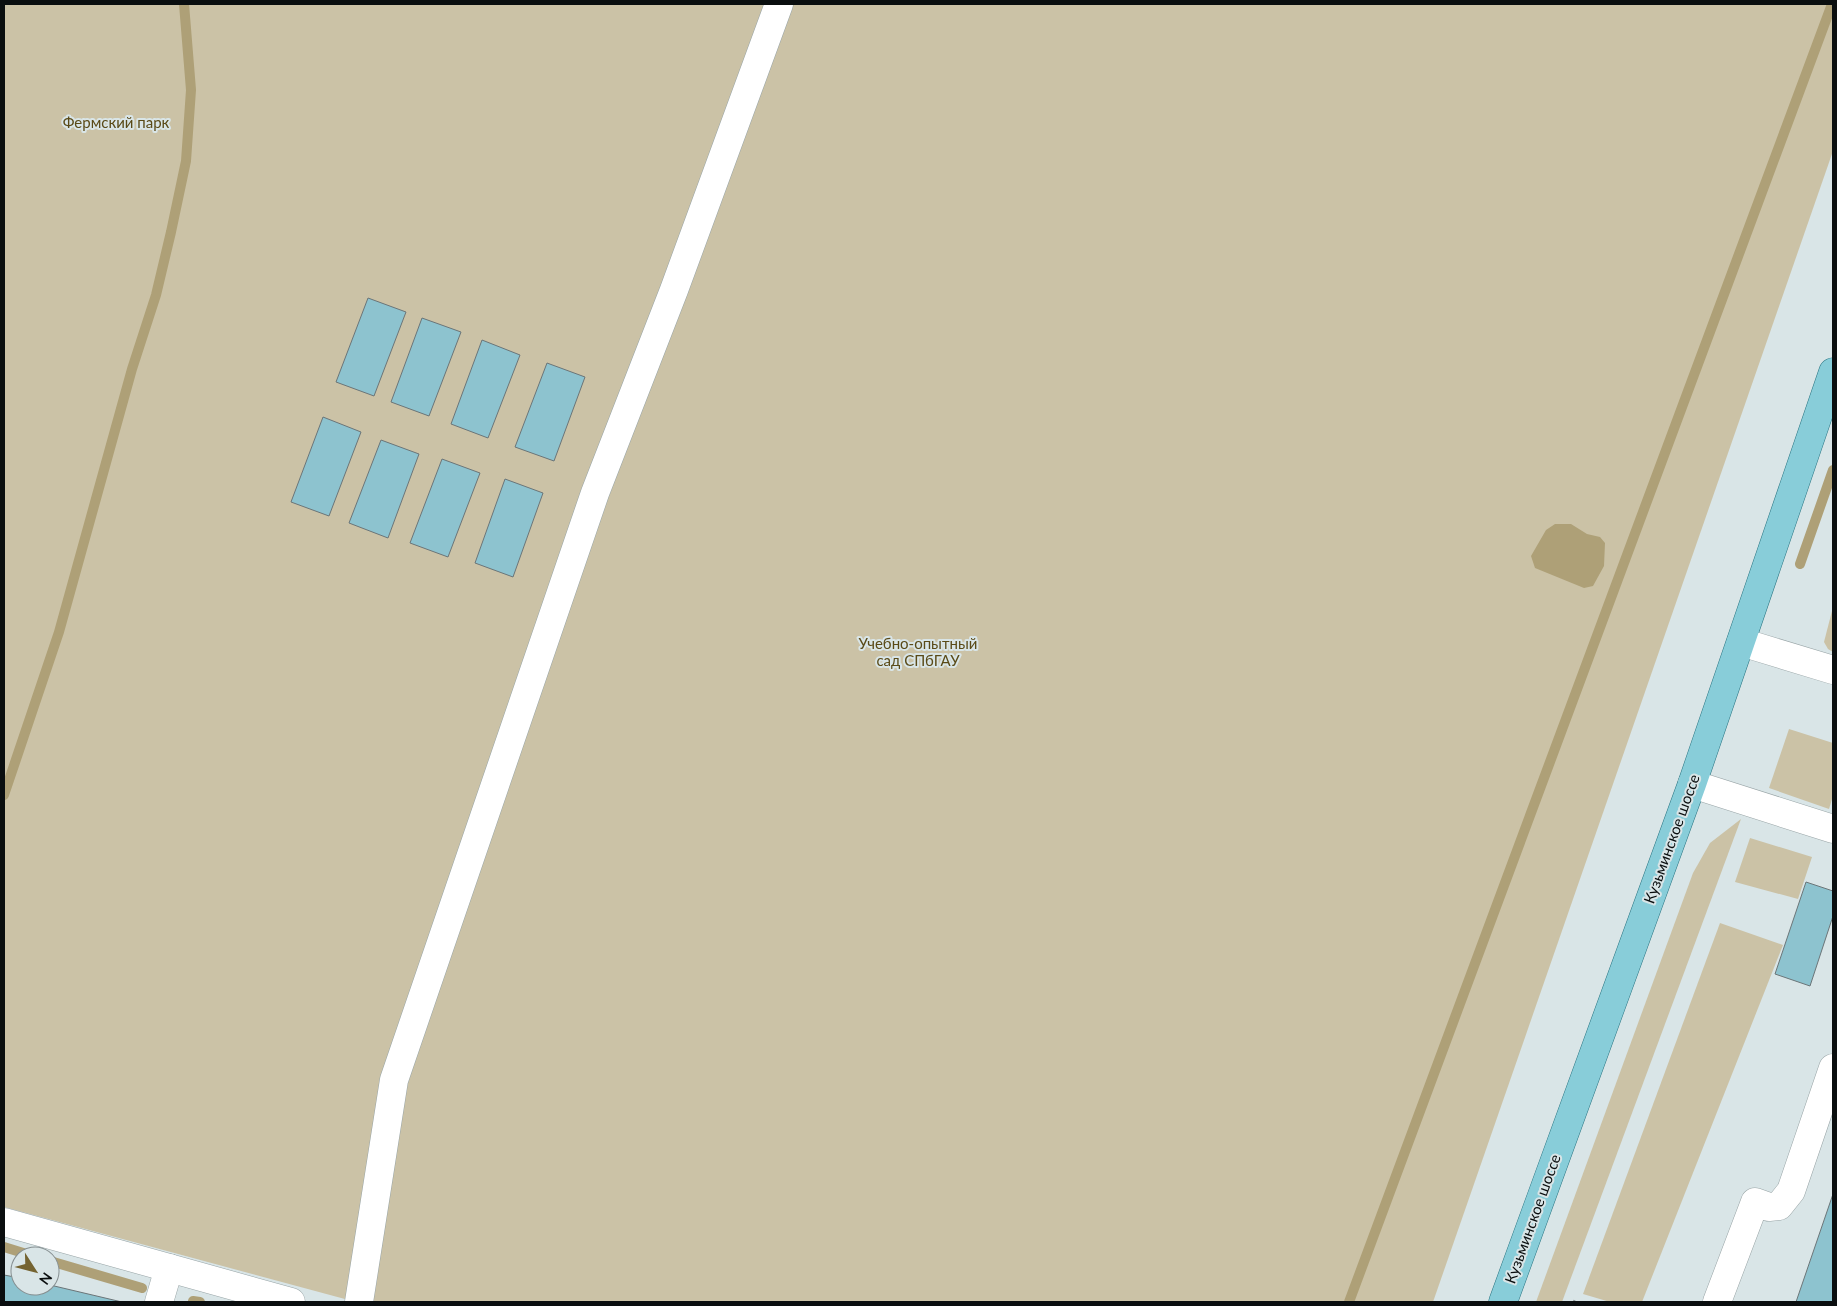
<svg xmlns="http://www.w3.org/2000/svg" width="1837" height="1306" viewBox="0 0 1837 1306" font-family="Lato,sans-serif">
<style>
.green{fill:#cbc2a6}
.water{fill:#aea077}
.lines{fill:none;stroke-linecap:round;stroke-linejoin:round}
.stream{stroke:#aea077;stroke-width:10}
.building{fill:#8dc3cf;stroke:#6b7578}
.minor-casing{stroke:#98a4a6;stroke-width:29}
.major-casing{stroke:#297481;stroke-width:29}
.path{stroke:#858d8f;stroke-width:3;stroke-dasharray:4 4;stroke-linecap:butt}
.minor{stroke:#fff;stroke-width:28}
.major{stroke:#88cdd9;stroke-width:28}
.labels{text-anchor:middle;stroke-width:4;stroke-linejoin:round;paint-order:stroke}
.park-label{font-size:15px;fill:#5a4a17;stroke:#d9e5e7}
.street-label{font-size:15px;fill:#0a0e0f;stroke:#d9e5e7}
</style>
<rect width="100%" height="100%" fill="#d9e5e7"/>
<g class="green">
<path d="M4,4h1829v147l-400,1151h-1077l-352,-95z"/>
<path d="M1833,607v45l-5,-3 -4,-7z"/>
<path d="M1789,729l44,14v53l-4,13 -60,-21z"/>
<path d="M1741,819l-179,483h-26l157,-429 17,-30z"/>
<path d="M1750,838l62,19 -14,42 -63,-17z"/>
<path d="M1720,923l63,22 -141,357h-32l-27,-8z"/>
</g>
<path class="water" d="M1555,524h16l16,10 13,3 5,6 -1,23 -11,20 -9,2 -49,-20 -4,-12 15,-26z"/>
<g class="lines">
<g class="stream">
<path d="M1800,564l33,-94"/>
<path d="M4,795l55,-163 73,-263 24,-74 15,-63 15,-71 5,-71 -7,-86"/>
<path d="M4,1247l29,9"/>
<path d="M50,1261l92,27"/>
<path d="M193,1301l7,1"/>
<path d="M1349,1302l483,-1298"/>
</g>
</g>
<g class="building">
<path d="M368,298l38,14 -32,84 -38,-14z"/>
<path d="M422,318l39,14 -32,84 -38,-14z"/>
<path d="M482,340l38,15 -32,83 -37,-14z"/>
<path d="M547,363l38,14 -31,84 -39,-14z"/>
<path d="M323,417l38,15 -32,84 -38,-14z"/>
<path d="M381,440l38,14 -31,84 -39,-15z"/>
<path d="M442,459l38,14 -32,84 -38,-14z"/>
<path d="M505,479l38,14 -30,84 -38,-14z"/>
<path d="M1806,882l27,9v25l-23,70 -35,-12z"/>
<path d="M1833,1194v108h-37z"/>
<path d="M4,1275l16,3v8l30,-1 72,17h-118z"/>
</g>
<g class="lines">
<g class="minor-casing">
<g id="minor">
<path d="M1741,642l92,28"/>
<path d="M1692,784l141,45"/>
<path d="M4,1222l287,80"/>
<path d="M159,1302l10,-34"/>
<path d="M359,1302l35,-222 201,-587 79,-203 105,-286"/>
<path d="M1717,1302l38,-100 14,5 10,-1 12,-15 42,-123"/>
</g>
</g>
<g class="major-casing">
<path id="major" d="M1503,1302l189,-518 141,-412"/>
</g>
<path class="path" d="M1573,1301l2,1"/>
<use href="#minor" class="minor"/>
<use href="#major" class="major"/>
</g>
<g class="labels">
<g class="park-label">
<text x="116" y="128">Фермский парк</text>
<text x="918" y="649">Учебно-опытный<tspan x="918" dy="17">сад СПбГАУ</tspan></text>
</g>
<g class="street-label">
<text transform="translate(1672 839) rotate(-70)" y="5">Кузьминское шоссе</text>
<text transform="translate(1533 1219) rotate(-70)" y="5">Кузьминское шоссе</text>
</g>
</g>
<rect width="1837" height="1306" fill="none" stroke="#0a0e0f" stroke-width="10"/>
<g transform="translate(35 1271) rotate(126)"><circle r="24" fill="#d9e5e7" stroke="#868f91"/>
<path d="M0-4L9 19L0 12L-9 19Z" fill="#746331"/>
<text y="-8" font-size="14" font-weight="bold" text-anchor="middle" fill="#0a0e0f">N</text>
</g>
</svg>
